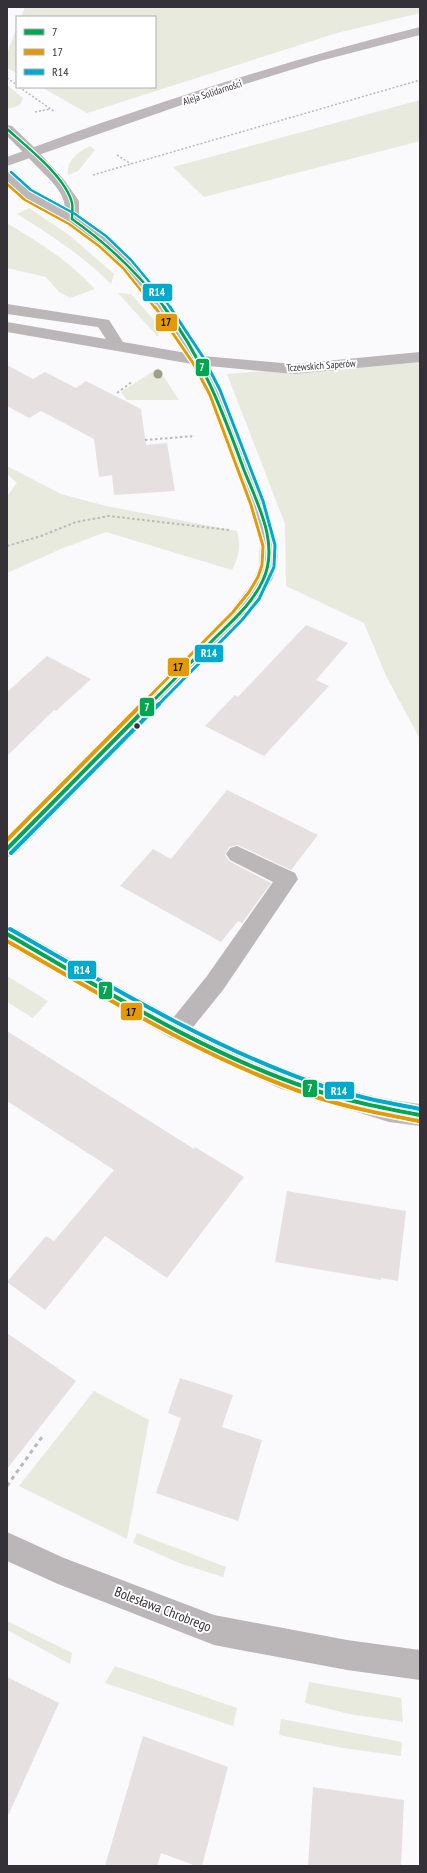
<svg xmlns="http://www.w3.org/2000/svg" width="427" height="1873" viewBox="0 0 427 1873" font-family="'PT Sans Narrow',sans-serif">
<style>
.green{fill:#e8eade}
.building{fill:#e7e0e1}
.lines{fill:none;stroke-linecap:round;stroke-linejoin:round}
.path-far2{stroke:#bab8ba;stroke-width:1.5;stroke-dasharray:2 2;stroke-linecap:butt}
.path-far1{stroke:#bab8ba;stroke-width:2;stroke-dasharray:2.5 2.5;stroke-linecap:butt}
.path{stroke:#bab8ba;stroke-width:3;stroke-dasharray:4 4;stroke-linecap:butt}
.lane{fill:#bbb6b7;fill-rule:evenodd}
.street{fill:#bbb6b7;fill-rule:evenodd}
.secondary{fill:#b9b5b6;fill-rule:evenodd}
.primary{fill:#beb8bb;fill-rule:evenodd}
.bus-1-far2-casing{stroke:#fff;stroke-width:4.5}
.bus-1-far1-casing{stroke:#fff;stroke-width:5.5}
.bus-1-casing{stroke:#fff;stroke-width:7}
.bus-2-far2-casing{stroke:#fff;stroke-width:4.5}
.bus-2-far1-casing{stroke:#fff;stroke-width:5.5}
.bus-2-casing{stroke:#fff;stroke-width:7}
.bus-3-far2-casing{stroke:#fff;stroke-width:4.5}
.bus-3-far1-casing{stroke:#fff;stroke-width:5.5}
.bus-3-casing{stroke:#fff;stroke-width:7}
.bus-1-far2{stroke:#00a651;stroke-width:2.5}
.bus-1-far1{stroke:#00a651;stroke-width:3}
.bus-1{stroke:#00a651;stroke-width:4}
.bus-2-far2{stroke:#e49a06;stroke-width:2.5}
.bus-2-far1{stroke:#e49a06;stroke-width:3}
.bus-2{stroke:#e49a06;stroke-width:4}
.bus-3-far2{stroke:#00a9ce;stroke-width:2.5}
.bus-3-far1{stroke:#00a9ce;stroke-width:3}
.bus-3{stroke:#00a9ce;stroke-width:4}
.tree{fill:#9e9f86}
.bus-dot{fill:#343139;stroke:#fff;stroke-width:1.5}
.labels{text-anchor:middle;stroke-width:4;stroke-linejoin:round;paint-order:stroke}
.far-street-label{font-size:10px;fill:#343139;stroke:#fff}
.near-street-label{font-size:14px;fill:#343139;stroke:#fff}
.line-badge{stroke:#fff;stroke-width:1.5}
.badge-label{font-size:11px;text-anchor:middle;font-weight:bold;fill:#fff}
.pale-badge-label{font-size:11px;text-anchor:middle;font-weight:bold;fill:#111}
</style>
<rect width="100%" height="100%" fill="#faf9fc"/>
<g class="green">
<path d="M25,7h395v6l-83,20 -250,80 -46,-26h114v-70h-134z"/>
<path d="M17,28v45l-10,-5v-15z"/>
<path d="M7,85l16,13c-2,9 -8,9 -16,11z"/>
<path d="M420,100v41l-216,56 -31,-30z"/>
<path d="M90,146l5,4 -17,21 -10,4c-2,-15 11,-23 22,-29z"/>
<path d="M29,208l40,27 45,39 -3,10c-28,-28 -60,-49 -94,-70z"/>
<path d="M7,223c34,21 61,37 88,66l-25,9 -11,-6 -13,-15 -39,-9z"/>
<path d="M118,293l13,1 29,33 -2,10z"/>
<path d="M420,359v380l-33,-61 -23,-55 -78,-37 -1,-62 -58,-150z"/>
<path d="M158,368l21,32h-52l-6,-8z"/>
<path d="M7,466l54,28 45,12 131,25c4,16 2,25 -5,39l-126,-38 -45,17 -54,24v-77l10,-13 -10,-9z"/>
<path d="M7,976l41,25 -15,17 -26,-16z"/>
<path d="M94,1391l55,29 -22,119 -108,-53z"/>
<path d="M137,1533l89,34 -3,10 -41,-13 -49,-21z"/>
<path d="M7,1621l65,32 -2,11 -63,-34z"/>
<path d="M115,1666l122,42 -4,18 -128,-43z"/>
<path d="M309,1682l92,16 2,24 -54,-8 -44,-11z"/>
<path d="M281,1719l121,23 -1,14 -58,-8 -64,-13z"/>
</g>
<g class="building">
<path d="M7,365l26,14 12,-7 31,16 10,-7 55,28 5,36 21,-2 8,48 -61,4 -2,-20 -13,2 -5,-38 -53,-28 -12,7 -22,-12z"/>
<path d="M306,625l42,18 -32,37 13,6 -65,70 -59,-30 30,-31 3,2z"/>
<path d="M47,656l44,23 -35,32 -2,-1 -47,46v-64z"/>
<path d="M227,790l91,45 -27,35 -53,-25 -9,2 -4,8 4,6 42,22 -29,40 -4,-2 -17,21 -101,-56 33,-37 18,10z"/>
<path d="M7,1031l187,118 1,-2 49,30 -77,101 -62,-42 -60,74 -38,-28 39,-46 8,5 60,-71 -107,-69z"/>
<path d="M287,1191l119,20 -8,70 -17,-3v2l-106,-18z"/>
<path d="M7,1333l69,48 -69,88z"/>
<path d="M180,1378l53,17 -11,32 40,13 -24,81 -82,-28 25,-75 -13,-5z"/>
<path d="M7,1677l52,26 -52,115z"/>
<path d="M143,1736l85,31 -26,99h-6l-35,-13 -4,13h-52z"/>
<path d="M313,1787l91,13 -3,66h-93z"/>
</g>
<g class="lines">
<g class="path-far2">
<path d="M7,78l10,7"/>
<path d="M19,87l36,25"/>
<path d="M35,112l15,-3"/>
<path d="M117,155l14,9"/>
<path d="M93,175l327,-95"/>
</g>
<g class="path-far1">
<path d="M117,393l16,-12"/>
<path d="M145,440l50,-4"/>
<path d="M7,546l34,-10 35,-14 33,-6 120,14"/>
</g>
<path class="path" d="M7,1486l37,-52"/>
<g class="lane">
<path d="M7,304l102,16 14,22 75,13 6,2 2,3 -2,3 -6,2 -191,-33v-10l99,17 -8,-12 -91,-13z"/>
<path d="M237,846l58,27 3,6 -75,111 -38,47 -8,3 -8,-3 -4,-7 4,-7 38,-47 66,-94 -43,-22 -4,-6 4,-6z"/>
</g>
<g class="street">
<path d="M32,149l5,1 28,31 14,20v16c10,7 21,14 30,22 38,33 67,75 94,117l91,8 126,-12v10l-126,12 -85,-8 14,27 43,110 12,42 -1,21 -5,14 -12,19 -16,21 -230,235 -7,2v-21l223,-224 24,-32 5,-14 1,-21 -12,-42 -41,-110 -17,-33 -24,-39 -44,-54 -24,-23 -31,-22 -44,-24 -16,-15v-11l5,1 21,19 32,17c0,-22 -28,-39 -40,-56l2,-3z"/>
<path d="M7,925l8,3c126,70 259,158 405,176v22l-31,-4 -110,-34 -110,-51 -162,-92z"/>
<path d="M7,1532l57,26 150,57 133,25 73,10v30l-73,-10 -133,-25 -156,-61 -51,-23z"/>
</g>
<path class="secondary" d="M7,125l5,1 25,24 2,3 -2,3h-10l-20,-20z"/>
<path class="primary" d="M420,27v8l-100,26 -104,32 -209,73v-9c135,-50 273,-95 413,-130z"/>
<g class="bus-1-far2-casing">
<g id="bus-1-far2">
<path d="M7,129c20,18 59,48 65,74 1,5 0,11 0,16"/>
<path d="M72,219c37,26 65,53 93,89"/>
</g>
</g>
<g class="bus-1-far1-casing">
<path id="bus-1-far1" d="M149,705c22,-22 44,-45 66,-67 17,-17 38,-35 48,-58 17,-36 -6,-77 -19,-110 -21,-58 -42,-113 -80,-163"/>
</g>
<g class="bus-1-casing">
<g id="bus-1">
<path d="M7,849l143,-145"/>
<path d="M7,934c98,56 196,119 304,155 36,12 72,19 109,26"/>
</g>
</g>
<g class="bus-2-far2-casing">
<path id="bus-2-far2" d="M7,184l18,16 44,24 30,22 24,22 32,40"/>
</g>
<g class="bus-2-far1-casing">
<path id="bus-2-far1" d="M141,705l92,-93 16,-20 9,-15 4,-12 1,-19 -12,-41 -41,-110 -17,-32 -38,-56"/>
</g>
<g class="bus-2-casing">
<g id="bus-2">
<path d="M7,840l135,-136"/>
<path d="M7,941c98,56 196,117 303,154 35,12 72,19 109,26"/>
</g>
</g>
<g class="bus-3-far2-casing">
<path id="bus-3-far2" d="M11,172l20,18 44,24 31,22 25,24 40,48"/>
</g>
<g class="bus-3-far1-casing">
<path id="bus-3-far1" d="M158,705l84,-85 17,-21 15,-32 1,-22 -12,-44 -43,-111 -17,-33 -33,-50"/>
</g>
<g class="bus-3-casing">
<g id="bus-3">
<path d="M11,853l148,-149"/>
<path d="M10,929c98,56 195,115 301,153 36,13 72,20 109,27"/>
</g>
</g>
<use href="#bus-1-far2" class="bus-1-far2"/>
<use href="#bus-1-far1" class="bus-1-far1"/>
<use href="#bus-1" class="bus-1"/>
<use href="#bus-2-far2" class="bus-2-far2"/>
<use href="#bus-2-far1" class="bus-2-far1"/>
<use href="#bus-2" class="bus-2"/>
<use href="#bus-3-far2" class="bus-3-far2"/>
<use href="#bus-3-far1" class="bus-3-far1"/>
<use href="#bus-3" class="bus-3"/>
</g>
<circle class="tree" cx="158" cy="374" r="4.5"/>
<circle class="bus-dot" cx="137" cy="726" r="3.5"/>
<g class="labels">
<g class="far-street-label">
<text transform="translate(212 92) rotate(-18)" y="4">Aleja Solidarności</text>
<text transform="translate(321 365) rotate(-4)" y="4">Tczewskich Saperów</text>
</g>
<g class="near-street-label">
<text transform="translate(163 1609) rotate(21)" y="5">Bolesława Chrobrego</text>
</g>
</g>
<g class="line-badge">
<rect x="142" y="283" width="31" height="19" rx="4" fill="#00a9ce"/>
<rect x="155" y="313" width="23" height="19" rx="4" fill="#e49a06"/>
<rect x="195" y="358" width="15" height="19" rx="4" fill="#00a651"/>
<rect x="194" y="644" width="30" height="19" rx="4" fill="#00a9ce"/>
<rect x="167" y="657" width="23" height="20" rx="4" fill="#e49a06"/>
<rect x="139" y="697" width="16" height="20" rx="4" fill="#00a651"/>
<rect x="67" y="960" width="30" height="20" rx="4" fill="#00a9ce"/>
<rect x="98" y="981" width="15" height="19" rx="4" fill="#00a651"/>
<rect x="120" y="1002" width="23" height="19" rx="4" fill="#e49a06"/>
<rect x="302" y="1079" width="16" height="19" rx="4" fill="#00a651"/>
<rect x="324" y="1081" width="31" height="19" rx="4" fill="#00a9ce"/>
</g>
<g class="badge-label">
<text x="157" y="296">R14</text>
<text x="202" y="371">7</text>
<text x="209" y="657">R14</text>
<text x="147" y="711">7</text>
<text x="82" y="974">R14</text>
<text x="105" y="994">7</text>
<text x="310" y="1092">7</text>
<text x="339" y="1095">R14</text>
</g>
<g class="pale-badge-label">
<text x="166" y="326">17</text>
<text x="178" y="671">17</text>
<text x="131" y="1016">17</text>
</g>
<rect width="427" height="1873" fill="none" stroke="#343139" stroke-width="16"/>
<rect x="16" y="16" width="140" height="72" fill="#ffffff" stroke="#aeadb0"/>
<rect x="24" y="29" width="20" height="6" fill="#00a651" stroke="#aeadb0"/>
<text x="52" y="36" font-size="12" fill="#343139">7</text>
<rect x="24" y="49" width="20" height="6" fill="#e49a06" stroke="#aeadb0"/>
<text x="52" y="56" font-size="12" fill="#343139">17</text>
<rect x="24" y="69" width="20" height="6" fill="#00a9ce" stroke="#aeadb0"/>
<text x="52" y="76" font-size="12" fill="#343139">R14</text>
</svg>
